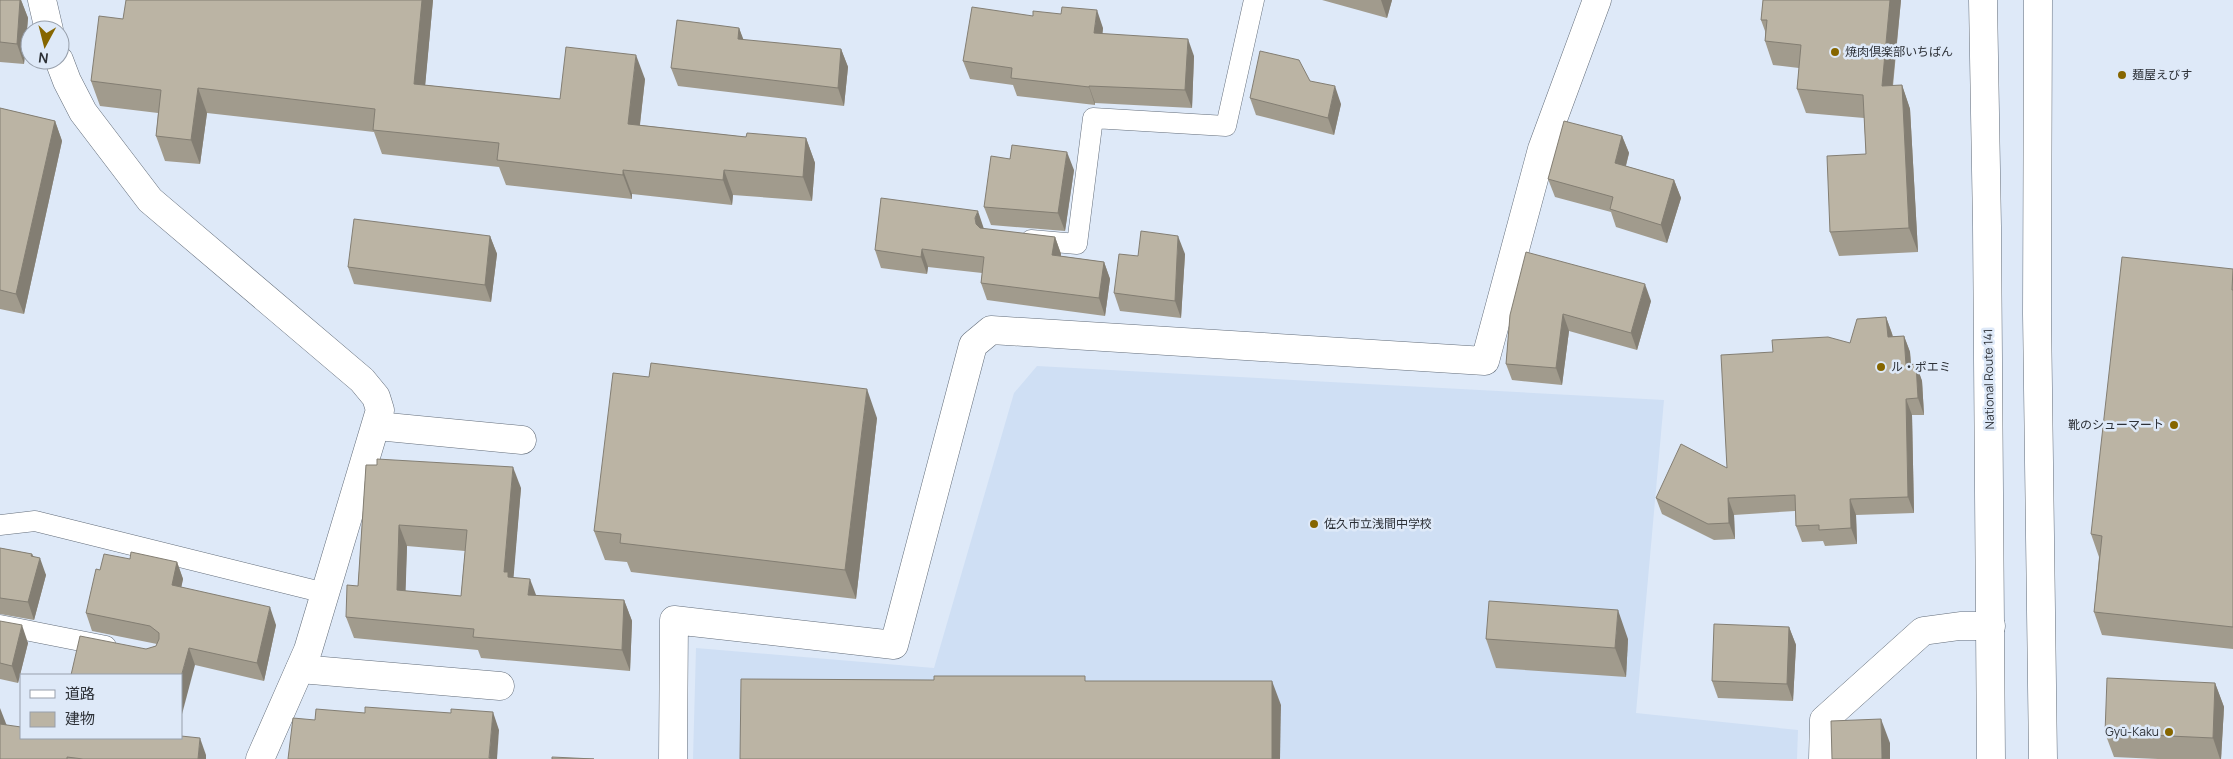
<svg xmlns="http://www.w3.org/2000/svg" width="2233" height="759" viewBox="0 0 2233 759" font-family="Manrope,'Noto Sans JP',sans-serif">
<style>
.built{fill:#cfdff4}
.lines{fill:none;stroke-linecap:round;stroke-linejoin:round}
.lane-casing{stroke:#636d7a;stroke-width:21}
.street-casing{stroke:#636d7a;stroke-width:29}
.highway-casing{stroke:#636d7a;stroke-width:29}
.lane{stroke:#fff;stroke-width:20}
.street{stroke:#fff;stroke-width:28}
.highway{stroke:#fff;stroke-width:28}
.wall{fill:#a19b8d;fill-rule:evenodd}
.shaded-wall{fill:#837e73}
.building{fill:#bbb4a4;stroke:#837e73;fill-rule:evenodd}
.poi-dot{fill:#866600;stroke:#dee9f8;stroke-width:2}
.labels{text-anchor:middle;stroke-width:5;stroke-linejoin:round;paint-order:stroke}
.poi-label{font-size:12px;fill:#2d3137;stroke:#dee9f8;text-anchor:start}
.street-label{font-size:12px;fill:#2d3137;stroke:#dee9f8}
</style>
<rect width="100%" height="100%" fill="#dee9f8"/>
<path class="built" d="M1037,366l627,34 -28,313 162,17 -1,29h-1104l3,-111 238,20 80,-275z"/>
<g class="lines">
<g class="lane-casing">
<g id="lane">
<path d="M1031,240l46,4 16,-126 133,8 28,-126"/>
<path d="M0,525l35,-4 290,72"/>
<path d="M0,625l106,21"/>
</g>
</g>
<g class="street-casing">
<g id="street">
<path d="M42,0l7,30"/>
<path d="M59,60l8,21 16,31 67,88 212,180 14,17 4,13 -72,240 -48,109"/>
<path d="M377,426l145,14"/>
<path d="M300,669l200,17"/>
<path d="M673,759l1,-139 220,25 79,-300 18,-15 494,31 57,-212 55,-149"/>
<path d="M1823,759l1,-39 99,-89 37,-5h31"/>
</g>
</g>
<g class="highway-casing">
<g id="highway">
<path d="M1983,0l4,226 4,533"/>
<path d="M2038,0l-1,314 6,445"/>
</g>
</g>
<use href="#lane" class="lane"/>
<use href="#street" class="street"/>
<use href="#highway" class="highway"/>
</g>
<g class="wall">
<path d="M0,0h21l7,18 -4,46 -24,-2z"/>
<path d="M433,0l-8,85 135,14 85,-20 -5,46 106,12 60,1 9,25 -3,38 -79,-6 -1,10 -100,-11v5l-126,-14 -7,-18 -117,-13 -8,-22 -167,-19 -7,51 -35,-3 -9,-25 2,-23 -58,-7 -9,-25 32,-62z"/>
<path d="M1322,0h70l-5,18z"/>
<path d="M1763,0h138l-8,86 9,-1 8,24 8,143 -79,4 -9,-24 36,-78 -2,-36 -58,-5 -9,-24 2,-21 -26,-3 -8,-24v-10l-4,-11z"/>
<path d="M1033,16l70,12 -1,6 92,22 -2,52 -97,-5v2l-78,-9 -4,-11 -43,-6 -7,-18z"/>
<path d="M739,28l4,12 98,9 7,18 -4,39 -166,-20 -7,-18z"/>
<path d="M1250,98l91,6 -7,31 -78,-20z"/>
<path d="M0,108l55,13 7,20 -38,173 -24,-5z"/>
<path d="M1622,136l7,17 -3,13 48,14 7,18 -14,45 -51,-16 -5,-15 -56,-15 -7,-18z"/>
<path d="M1010,159l64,11 -9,61 -74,-6 -7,-18z"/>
<path d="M984,229l71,8 6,17v2l43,6 6,17 -5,37 -118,-16 -6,-17 1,-10 -54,-6 -1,7 -46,-6 -6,-18z"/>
<path d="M490,236l7,18 -6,48 -137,-18 -6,-17z"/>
<path d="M1185,254l-4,64 -61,-7 -6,-18 24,-37z"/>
<path d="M2233,269v380l-131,-14 -8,-23 5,-55 -8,-23z"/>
<path d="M1651,301l-14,49 -68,-19 -7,54 -50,-5 -6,-16 4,-49z"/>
<path d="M1886,317l7,19h11l6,16 1,13 5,-1 6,17 2,34h-12l2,98 -58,2 1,29 -32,2 -2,-5 -21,1 -6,-16 -1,-15 -61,4 1,24 -21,1 -52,-26 -6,-16 71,-30 46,-116 77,-9z"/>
<path d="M877,418l-21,181 -225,-27 -4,-10 -22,-2 -11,-29z"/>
<path d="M366,465l155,23 -8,89 23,19 88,4 8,21 -2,50 -149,-13 -3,-8 -124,-12 -8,-21 12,-31zM407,546l58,5 -4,45 -56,-5z"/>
<path d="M0,548l32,6 14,21 -12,45 -34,-6z"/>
<path d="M177,562l6,17 -2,8 95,38 -12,56 -69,-16 -49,-16 10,-3 1,-2 -65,-13 -6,-18 14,-43z"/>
<path d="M0,621l28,22 -10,40 -18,-4z"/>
<path d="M1789,627l7,18 -3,56 -75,-3 -6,-17z"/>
<path d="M1486,639h142l-2,38 -130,-9z"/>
<path d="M2215,683l9,24 -3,52h-63l-44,-2 -9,-24z"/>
<path d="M6,725l200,30v4h-206z"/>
</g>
<g class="shaded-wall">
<path d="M20,0h1l7,18 -4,46 -7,-20z"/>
<path d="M422,0h11l-10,109 -9,-25z"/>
<path d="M1381,0h11l-5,18z"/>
<path d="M1890,0h11l-11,110 -8,-24z"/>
<path d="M1097,10l6,18 -2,23 -7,-18z"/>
<path d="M739,28l7,18 -8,-7z"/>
<path d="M1188,39l6,17 -2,52 -7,-18z"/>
<path d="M841,49l7,18 -4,39 -6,-18z"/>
<path d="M636,55l9,24 -8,70 -9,-25z"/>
<path d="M1902,85l8,24 8,143 -9,-24z"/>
<path d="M1089,86l6,17v2l-6,-18z"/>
<path d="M1335,86l6,18 -7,31 -6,-17z"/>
<path d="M198,88l9,25 -7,51 -9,-24z"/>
<path d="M55,121l7,20 -38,173 -8,-20z"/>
<path d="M1622,136l7,17 -7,27 -7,-17z"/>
<path d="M806,138l9,25 -3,38 -9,-24z"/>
<path d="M1067,152l7,18 -9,61 -7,-18z"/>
<path d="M623,170l9,24v5l-9,-24z"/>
<path d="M724,170l9,25 -1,10 -9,-25z"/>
<path d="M1674,180l7,18 -14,45 -6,-18z"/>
<path d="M978,211l6,18 -3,6 -5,-11 -1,-6z"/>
<path d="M490,236l7,18 -6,48 -6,-17z"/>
<path d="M1178,236l7,18 -4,64 -6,-17z"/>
<path d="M1055,237l6,17 -2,18 -7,-17z"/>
<path d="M922,249l6,18 -1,7 -6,-17z"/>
<path d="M1104,262l6,17 -5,37 -6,-18z"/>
<path d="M1645,284l6,17 -14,49 -6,-17z"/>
<path d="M1563,314l6,17 -7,54 -6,-17z"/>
<path d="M1886,317l6,17 2,19 -6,-16z"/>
<path d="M1904,336l6,16 2,29 -6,-16z"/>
<path d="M1916,364l6,17 2,34 -6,-17z"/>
<path d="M867,389l10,29 -21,181 -11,-29z"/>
<path d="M1906,399l6,16 2,98 -6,-16z"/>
<path d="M513,467l8,21 -8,96 -9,-12z"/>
<path d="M1728,498l6,17 1,24 -6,-16z"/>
<path d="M1850,499l6,16 1,29 -6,-16z"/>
<path d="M399,525l8,21 -2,65 -8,-21z"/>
<path d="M32,554l5,14 3,-10 6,17 -12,45 -6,-18z"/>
<path d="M177,562l6,17 -5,24 -6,-18z"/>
<path d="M530,579l8,21 -10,-5z"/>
<path d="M624,600l8,21 -2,50 -8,-21z"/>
<path d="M270,607l6,18 -12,56 -7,-18z"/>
<path d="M1618,610l10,29 -2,38 -11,-29z"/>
<path d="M22,625l6,18 -10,40 -6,-17z"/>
<path d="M1789,627l7,18 -3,56 -6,-17z"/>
<path d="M189,648l6,17 -14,53v-41z"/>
<path d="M1272,681l9,24 -1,54h-8z"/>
<path d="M2215,683l9,24 -3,52h-1l-7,-21z"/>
<path d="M0,708l7,18 -7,8z"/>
<path d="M493,712l6,18 -2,29h-8z"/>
<path d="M1881,719l9,24v16h-8z"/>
<path d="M200,738l6,17v4h-8z"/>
</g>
<g class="building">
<path d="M0,0h20l-3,44 -17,-2z"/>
<path d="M126,0h296l-8,84 146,15 6,-52 70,8 -8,69 118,13 1,-4 59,5 -3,39 -79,-7 -1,10 -100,-10v5l-126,-15 2,-17 -126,-13 2,-21 -177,-21 -7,52 -35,-4 5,-46 -70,-9 8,-65 24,3z"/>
<path d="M1763,0h127l-8,86 20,-1 7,143 -79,4 -3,-76 39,-2 -3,-59 -66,-6 4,-44 -36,-4 2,-21h-6z"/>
<path d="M972,7l61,9v-5l28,3 1,-7 35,3 -3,23 94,6 -3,51 -96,-4v1l-78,-9 1,-10 -49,-7z"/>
<path d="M677,20l62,8 -1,11 103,10 -3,39 -167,-20z"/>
<path d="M1260,51l39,9 11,21 25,5 -7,32 -78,-20z"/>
<path d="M0,108l55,13 -39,173 -16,-4z"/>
<path d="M1564,121l58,15 -7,27 59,17 -13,45 -51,-16 3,-12 -65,-18z"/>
<path d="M1012,145l55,7 -9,61 -74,-6 7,-51 19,3z"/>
<path d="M881,198l97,13 -3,7 1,6 4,4 75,9 -3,18 52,7 -5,36 -118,-15 3,-26 -62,-8 -1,8 -46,-7z"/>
<path d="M354,219l136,17 -5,49 -137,-18z"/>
<path d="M1141,231l37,5 -3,65 -61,-8 5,-39 19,2z"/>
<path d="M1526,252l119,32 -14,49 -68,-19 -7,54 -50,-4 4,-49z"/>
<path d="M2122,257l111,12 -1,21h1v337l-139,-15 8,-76 -11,-2z"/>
<path d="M1886,317l2,20 16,-1 2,29 10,-1 2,34 -12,1 2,98 -58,2 1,29 -32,2v-5l-23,1 -1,-31 -67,3 1,25 -21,1 -52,-26 25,-54 46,24 -6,-113 52,-3 -1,-12 56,-3 22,6 7,-24z"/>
<path d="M651,363l216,26 -22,181 -225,-27 1,-9 -27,-3 19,-158 36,4z"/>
<path d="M377,459l136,8 -9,105h4v5l22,2 -2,16 96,5 -2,50 -149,-13 1,-8 -128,-12 1,-32 11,1 8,-121h11zM399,525l68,5 -6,66 -64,-6z"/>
<path d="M0,548l32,6 -1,2 9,2 -12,44 -28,-4z"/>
<path d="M131,552l46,10 -5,23 98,22 -13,56 -68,-15 -8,29v-2h-110l9,-39 66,13 10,-3 3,-7v-6l-9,-7 -64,-13 10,-44 4,1 4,-16 26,5z"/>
<path d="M1489,601l129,9 -3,38 -129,-9z"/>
<path d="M0,621l22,4 -10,41 -12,-3z"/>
<path d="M1714,624l75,3 -2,57 -75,-3z"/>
<path d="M934,676h151v5h187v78h-532l1,-80 193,1z"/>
<path d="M2107,678l108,5 -2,55 -108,-5z"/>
<path d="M365,707l86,6v-4l42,3 -4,46 5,1h-206l5,-41 22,2 1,-11 49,4z"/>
<path d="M1881,719l1,40h-50l-1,-38z"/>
<path d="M0,724l21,3v11h160v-2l19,2 -2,21h-115l-16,-2v2h-67z"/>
<path d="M552,757l42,2h-42z"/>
</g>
<g class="poi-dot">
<circle cx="1835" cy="52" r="5"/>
<circle cx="2122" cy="75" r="5"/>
<circle cx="1881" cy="367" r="5"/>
<circle cx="2174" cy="425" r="5"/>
<circle cx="1314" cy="524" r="5"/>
<circle cx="2169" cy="732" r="5"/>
</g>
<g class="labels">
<g class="poi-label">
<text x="1845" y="56">焼肉倶楽部いちばん</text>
<text x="2132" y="79">麺屋えびす</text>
<text x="1891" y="371">ル・ポエミ</text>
<text x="2164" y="429" text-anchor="end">靴のシューマート</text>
<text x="1324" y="528">佐久市立浅間中学校</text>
<text x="2159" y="736" text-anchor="end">Gyū-Kaku</text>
</g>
<g class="street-label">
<text transform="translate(1989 379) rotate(-91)" y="4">National Route 141</text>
</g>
</g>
<rect x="20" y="674" width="162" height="65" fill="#dee9f8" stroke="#979fab"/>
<rect x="30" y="690" width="25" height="8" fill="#ffffff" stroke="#979fab"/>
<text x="65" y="699" font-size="15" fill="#2d3137">道路</text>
<rect x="30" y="712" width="25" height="15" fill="#bbb4a4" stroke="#979fab"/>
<text x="65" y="724" font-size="15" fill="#2d3137">建物</text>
<g transform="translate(45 45) rotate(187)"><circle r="24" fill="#dee9f8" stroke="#979fab"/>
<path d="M0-4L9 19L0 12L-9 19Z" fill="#866600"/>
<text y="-8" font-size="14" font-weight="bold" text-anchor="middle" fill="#2d3137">N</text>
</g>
</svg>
